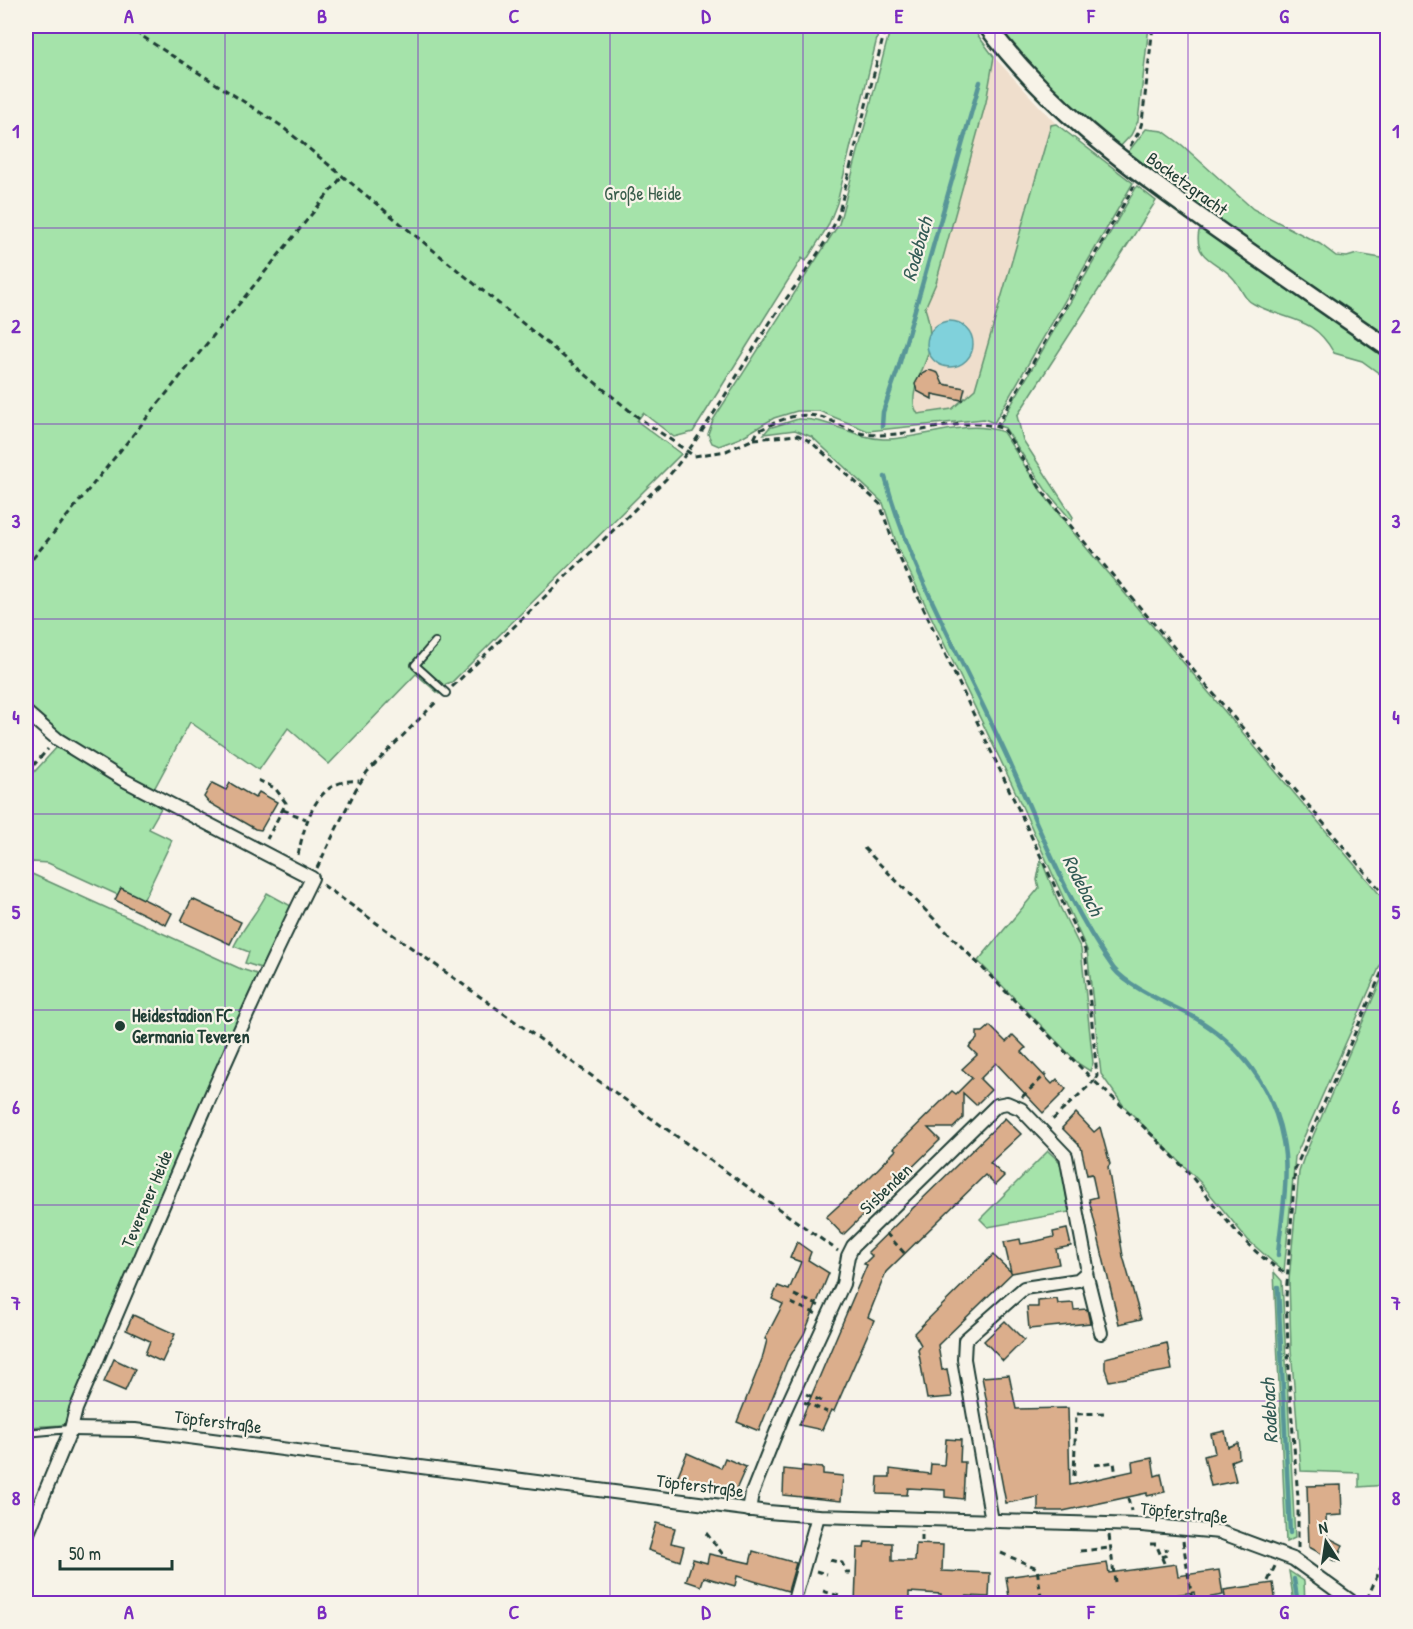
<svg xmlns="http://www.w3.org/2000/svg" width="1413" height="1629" viewBox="0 0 1413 1629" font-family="'Patrick Hand',sans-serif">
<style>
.built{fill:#efdecc}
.green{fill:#a5e3aa;stroke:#62906f;stroke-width:1.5}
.water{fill:#80d1db;stroke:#599698;stroke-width:1.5}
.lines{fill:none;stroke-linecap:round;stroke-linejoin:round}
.stream{stroke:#599698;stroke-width:4.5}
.building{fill:#dbae8c;stroke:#1f3d34;stroke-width:1.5}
.lane-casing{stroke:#1f3d34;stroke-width:10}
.street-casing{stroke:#1f3d34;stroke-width:16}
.secondary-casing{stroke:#1f3d34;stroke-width:21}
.path{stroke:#1f3d34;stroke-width:3;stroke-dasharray:6 4.5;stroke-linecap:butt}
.lane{stroke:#f7f3e8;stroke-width:6}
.street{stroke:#f7f3e8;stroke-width:12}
.secondary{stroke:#f7f3e8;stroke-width:16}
.grid{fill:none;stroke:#7b2cbf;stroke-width:1.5;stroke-opacity:0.55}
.poi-dot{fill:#1f3d34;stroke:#f7f3e8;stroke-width:2}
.labels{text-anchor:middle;stroke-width:4.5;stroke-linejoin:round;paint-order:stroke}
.street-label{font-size:18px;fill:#1f3d34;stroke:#f7f3e8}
.park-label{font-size:18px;fill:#3a5e4c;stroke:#f7f3e8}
.poi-label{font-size:18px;font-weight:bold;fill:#1f3d34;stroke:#f7f3e8;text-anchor:start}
.water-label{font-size:20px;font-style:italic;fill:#325b55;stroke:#f7f3e8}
.neatline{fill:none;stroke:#7b2cbf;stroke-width:2}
.grid-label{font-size:20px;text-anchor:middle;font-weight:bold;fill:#7b2cbf}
</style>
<rect width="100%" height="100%" fill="#f7f3e8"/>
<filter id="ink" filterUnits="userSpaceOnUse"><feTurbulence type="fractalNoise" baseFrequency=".0167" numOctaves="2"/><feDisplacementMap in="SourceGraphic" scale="12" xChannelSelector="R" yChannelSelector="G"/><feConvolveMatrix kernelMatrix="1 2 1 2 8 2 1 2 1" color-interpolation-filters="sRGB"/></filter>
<g filter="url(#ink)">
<path class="built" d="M994,57l62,67 -7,8 -74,258 -23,19 -34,5 -3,-4v-18l6,-24 8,-15v-34l-5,-11 12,-25 50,-181z"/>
<g class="green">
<path d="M26,26h854l-43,177 -9,23 -22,35 -4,-3 -109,174 -19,5 -31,-24 -6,8 44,33 -229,228 -6,2 -7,10 -23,-20 -87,90 -41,-36 -29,42 -69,-48 -37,69 -92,-55 -35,-28z"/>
<path d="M891,26h80l23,31 -8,45 -50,181 -11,25c5,14 6,27 4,42 -3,17 -24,46 -11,64l34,-5 23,-20 76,-264 5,-1 77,59 -139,240 -10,-4 -116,12 -49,-20h-22l-23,7 -34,20 -21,8 -7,-3 -4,-9 5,-14 126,-196z"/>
<path d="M997,26h152l-11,95 -7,14 -13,14 -85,-80z"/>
<path d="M1146,129l17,2 19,14 71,64 67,35 16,12 11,1 10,-3 30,5v80l-262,-183z"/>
<path d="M1137,186l19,15 -139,215 6,24 50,77 -1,4 -27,-32 -40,-61 -6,-2z"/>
<path d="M1204,228l183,130v21l-25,-18 -28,-8c-21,-38 -46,-31 -80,-49 -11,-5 -13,-17 -20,-25 -14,-18 -41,-18 -35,-48z"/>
<path d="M798,419c31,-1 54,19 85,20 39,1 81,-21 120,-7l38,59 31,40 315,372v47l-92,207 -11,115 -36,-32 -48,-58 -77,-77 -22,-31 -14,-124 -76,-168 -113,-234 -15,-45 -71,-66 -17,-7 -31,4 5,-6z"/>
<path d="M58,746l103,62 -12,21 23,11 -28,59 -26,-4 -70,-32 -16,-1 -6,14v-95z"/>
<path d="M1041,859l19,48 21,42 12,114 -3,8 -11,-7 -101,-103 61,-73 -2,-8z"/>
<path d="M32,874l209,95 19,6 -196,450 -38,2v-541z"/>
<path d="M267,893l24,13 -30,62 -16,-5 4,-11 -15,-6c10,-20 23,-33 33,-53z"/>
<path d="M1387,966v519l-28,2v-14l-58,-2 -10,-122 -2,-69 10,-108 5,-15z"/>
<path d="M1048,1151l13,12 8,49 -81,15 -8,-8z"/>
<path d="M1274,1272l8,9 13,257 -9,4z"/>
<path d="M1289,1571l15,10 1,22h-11z"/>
</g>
<circle class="water" cx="950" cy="344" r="23"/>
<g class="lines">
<g class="stream">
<path d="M882,426l1,-14 15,-43 82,-287"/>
<path d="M885,477c26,96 77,181 118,271 35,74 63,155 111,221 14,18 57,36 78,47 47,27 81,70 91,125 7,36 -2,77 -5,114"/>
<path d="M1278,1287l12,246"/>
<path d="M1294,1579l4,25"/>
</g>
</g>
<g class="building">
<path d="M929,370l9,3 5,11 22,4 -3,12 -30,-6v5l-15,-8 -2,-7 5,-9z"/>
<path d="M212,783l14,7 4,-7 25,15 4,-6 18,10 -16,28 -6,-1 -47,-27 -4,-5z"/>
<path d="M121,888l51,25 -6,12 -51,-25z"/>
<path d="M192,899l49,23 -11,22 -49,-23z"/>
<path d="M990,1026l16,16 7,-7 13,13 -4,4 12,13 18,19 5,-5 9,10 -4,5 -19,19 -47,-50 -16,16 11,11 -15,15 -13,-12v25l-10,10h-25l12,12 -97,95 -17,-18 45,-41 25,-26 -2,-2 58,-57 4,3 16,-16 -10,-9 15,-14 -8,-8 8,-8v-7h6z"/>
<path d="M1076,1113l18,19 6,-5 10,37 -2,3 15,89 18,63 -22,5 -30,-125 8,-2 -5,-23 -5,1 -6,-28 -19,-19z"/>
<path d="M1005,1118l16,16 -31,29 14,13 -9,9 -10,-10 -99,97 -18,45 6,3 -40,91 -3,-1 -9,20 -23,-5 68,-160 -3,-1 8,-8 -4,-4z"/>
<path d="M1067,1229l4,17 -15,3 3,15 -47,9 -74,72 4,25 5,-1 5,28 -25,2 -9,-50 3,-4 -7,-12 79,-78 18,17 -7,-30 16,-3 1,5 16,-3 17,-4 -1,-5z"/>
<path d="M797,1242l14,10 -3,8 21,13 -25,61 -17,27 -28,70 -22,-9 25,-63 5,-19 -2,-1 18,-35 -11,-5 6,-13 11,4 12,-28 -11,-4z"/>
<path d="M1057,1299l1,5 15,-1 1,7 13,-1 3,14 -61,6 -2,-22h11v-6z"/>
<path d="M133,1315l42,19 -13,28 -17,-8 5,-13 -24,-11z"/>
<path d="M1005,1321l19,19 -21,21 -19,-20z"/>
<path d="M1167,1343l5,27 -63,11 -4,-12v-11z"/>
<path d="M114,1359l21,10 -10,22 -21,-9z"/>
<path d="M1009,1375l7,34 52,-1 2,77 63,-14 -1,-9 20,-4 3,18 6,-2 4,18 -18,4v-3l-84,18h-25v-14l-32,6 -24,-126z"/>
<path d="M1225,1431l3,16 10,-4 1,15 -8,3 5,20 -25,5 -7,-30 11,-3 -4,-19z"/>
<path d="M946,1439l15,1 -1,22h5l-2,37 -18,-2v-7l-37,-2 -1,7 -30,-1 1,-17h12v-8l40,5 1,-10 13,1z"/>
<path d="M687,1453l34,15 4,-10 21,9 -11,25 -20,-9 -2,5 -16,-8 -2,4 -8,3 -7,-3 -4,-4z"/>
<path d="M802,1466l21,2v6l20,2 -2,25 -58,-6 1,-26 18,2z"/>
<path d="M1341,1485l1,30 -16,1 1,21 16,8 -7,17 -27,-15 -2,-61z"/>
<path d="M656,1523l19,5 -4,15 13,3 -4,15 -32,-11z"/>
<path d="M865,1542l27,1v18h23l1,-17 27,1 -1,26 48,2 -1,24 -23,-1v7l-25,-1v-8l-32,-2v12h-54l2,-56h7z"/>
<path d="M753,1551l43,12 -8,28 -51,-15 -2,10 -31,-9 -3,9 -15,-5 7,-22 14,4 2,-9 41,9z"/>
<path d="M1107,1563l2,10 67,-9 2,12 41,-6 4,25 -28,5 -1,-8 -33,5 1,7h-15l-1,-8 -62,6 -74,2 -4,-27z"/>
<path d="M1273,1583l3,21h-50l-2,-14z"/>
</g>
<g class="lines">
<g class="lane-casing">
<g id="lane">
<path d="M435,642l-20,23 31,28"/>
<path d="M26,1433l44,-4"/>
</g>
</g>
<g class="street-casing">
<g id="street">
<path d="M26,712l31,27 65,40 190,99c-86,173 -159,353 -236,531l-5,20 -45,109"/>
<path d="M1086,1273l15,60"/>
<path d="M71,1429l64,1 633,82 50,4 324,9 78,7 73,27 62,45"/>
<path d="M749,1510l3,-17 33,-83 58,-126 5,-28 5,-10 144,-141 10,-2 14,6 45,47 21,111 -1,6 -8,7 -54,8 -59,52 -1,19 28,162"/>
<path d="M793,1604l25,-88"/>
</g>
</g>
<g class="secondary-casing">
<path id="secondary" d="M987,26c58,78 138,138 217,194 61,43 122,85 184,128"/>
</g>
<g class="path">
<path d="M126,26l154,99 355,290 59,41 32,-5 28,-12 4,-8c12,-6 25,-13 38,-15 33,-5 45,15 70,18 45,6 94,-21 138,-5l38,62 33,40 313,368"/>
<path d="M1130,146l9,-14 3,-10 11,-96"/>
<path d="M996,427l138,-241"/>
<path d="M754,439l44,-4 13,7 69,62 15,44 190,402 12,126 -3,5c31,27 62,57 90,87 33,37 58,81 103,106"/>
<path d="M26,567l315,-389"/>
<path d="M452,687l215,-209c40,-48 70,-104 104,-157 22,-34 51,-67 67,-105l48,-190"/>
<path d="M26,774l22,-25"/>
<path d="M258,780l17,8 11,15 -19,36"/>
<path d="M283,810l23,9"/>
<path d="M864,848l230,233 -44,41"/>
<path d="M298,855c7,-32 18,-78 61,-74"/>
<path d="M317,868l39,-79 11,-17 71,-72"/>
<path d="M323,885l515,366"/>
<path d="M1022,1097l24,-23"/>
<path d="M886,1233l21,23"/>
<path d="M794,1295l26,11"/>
<path d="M791,1303l26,11"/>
<path d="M806,1394l15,7"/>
<path d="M804,1402l23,10"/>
<path d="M1095,1465l19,-3 2,14"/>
<path d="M1074,1476l2,-62 30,-1"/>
<path d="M1128,1498l3,13"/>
<path d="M706,1533l19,24"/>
<path d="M1109,1535l6,47"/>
<path d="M922,1541v-11"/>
<path d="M1183,1541l9,58"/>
<path d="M1150,1544h6l8,19"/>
<path d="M1298,1548v-50l-8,-104 -4,-97 9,-128 93,-211"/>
<path d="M1080,1551l30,-3"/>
<path d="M1001,1553l36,15 5,36"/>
<path d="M1161,1557l6,-2 -1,-7"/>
<path d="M830,1560l12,3 5,10h7"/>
<path d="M816,1571l11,3"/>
<path d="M1268,1581l7,-15"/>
<path d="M823,1591l19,6 -1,7"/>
<path d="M1367,1599l21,-48"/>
</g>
<use href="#lane" class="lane"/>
<use href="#street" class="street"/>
<use href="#secondary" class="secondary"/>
</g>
</g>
<path class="grid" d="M225,26v1578M418,26v1578M610,26v1578M803,26v1578M995,26v1578M1188,26v1578M26,228h1362M26,424h1362M26,619h1362M26,814h1362M26,1010h1362M26,1205h1362M26,1401h1362"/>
<circle class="poi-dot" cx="120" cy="1026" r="6"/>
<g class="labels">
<g class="street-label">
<text transform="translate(1187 184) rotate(36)" y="6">Bocketzgracht</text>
<text transform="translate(886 1189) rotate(-44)" y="6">Sisbenden</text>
<text transform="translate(147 1199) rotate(-67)" y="6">Teverener Heide</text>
<text transform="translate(218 1422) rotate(7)" y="6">Töpferstraße</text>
<text transform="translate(700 1486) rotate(7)" y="6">Töpferstraße</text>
<text transform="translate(1184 1513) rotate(6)" y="6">Töpferstraße</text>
</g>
<g class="park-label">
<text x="643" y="200">Große Heide</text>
</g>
<g class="poi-label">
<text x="132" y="1022">Heidestadion FC<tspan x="132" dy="21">Germania Teveren</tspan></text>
</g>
<g class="water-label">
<text transform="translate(917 249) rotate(-74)" y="7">Rodebach</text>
<text transform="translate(1083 885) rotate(63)" y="7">Rodebach</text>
<text transform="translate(1269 1411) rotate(-93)" y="7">Rodebach</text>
</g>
</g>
<rect width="1413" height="1629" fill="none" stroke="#f7f3e8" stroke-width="66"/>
<g transform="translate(1326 1542) rotate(348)" stroke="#f7f3e8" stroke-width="4.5" paint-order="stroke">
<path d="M0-4.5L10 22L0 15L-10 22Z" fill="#1f3d34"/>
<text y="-9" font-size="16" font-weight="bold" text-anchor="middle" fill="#1f3d34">N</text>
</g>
<path d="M60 1560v9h112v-9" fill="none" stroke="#1f3d34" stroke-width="3"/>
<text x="69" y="1560" font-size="18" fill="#1f3d34" stroke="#f7f3e8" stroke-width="4.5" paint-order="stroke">50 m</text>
<rect x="33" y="33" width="1347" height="1563" class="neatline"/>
<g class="grid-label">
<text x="129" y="23">A</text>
<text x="322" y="23">B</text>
<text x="514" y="23">C</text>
<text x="706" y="23">D</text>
<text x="899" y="23">E</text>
<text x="1091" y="23">F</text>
<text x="1284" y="23">G</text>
<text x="16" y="138">1</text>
<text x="1396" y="138">1</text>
<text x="16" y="333">2</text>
<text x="1396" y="333">2</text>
<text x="16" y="528">3</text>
<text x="1396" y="528">3</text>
<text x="16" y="724">4</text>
<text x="1396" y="724">4</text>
<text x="16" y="919">5</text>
<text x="1396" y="919">5</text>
<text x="16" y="1114">6</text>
<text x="1396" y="1114">6</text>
<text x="16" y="1310">7</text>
<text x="1396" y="1310">7</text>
<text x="16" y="1505">8</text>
<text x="1396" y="1505">8</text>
<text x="129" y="1619">A</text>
<text x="322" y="1619">B</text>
<text x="514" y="1619">C</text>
<text x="706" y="1619">D</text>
<text x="899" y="1619">E</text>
<text x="1091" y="1619">F</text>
<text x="1284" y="1619">G</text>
</g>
</svg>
